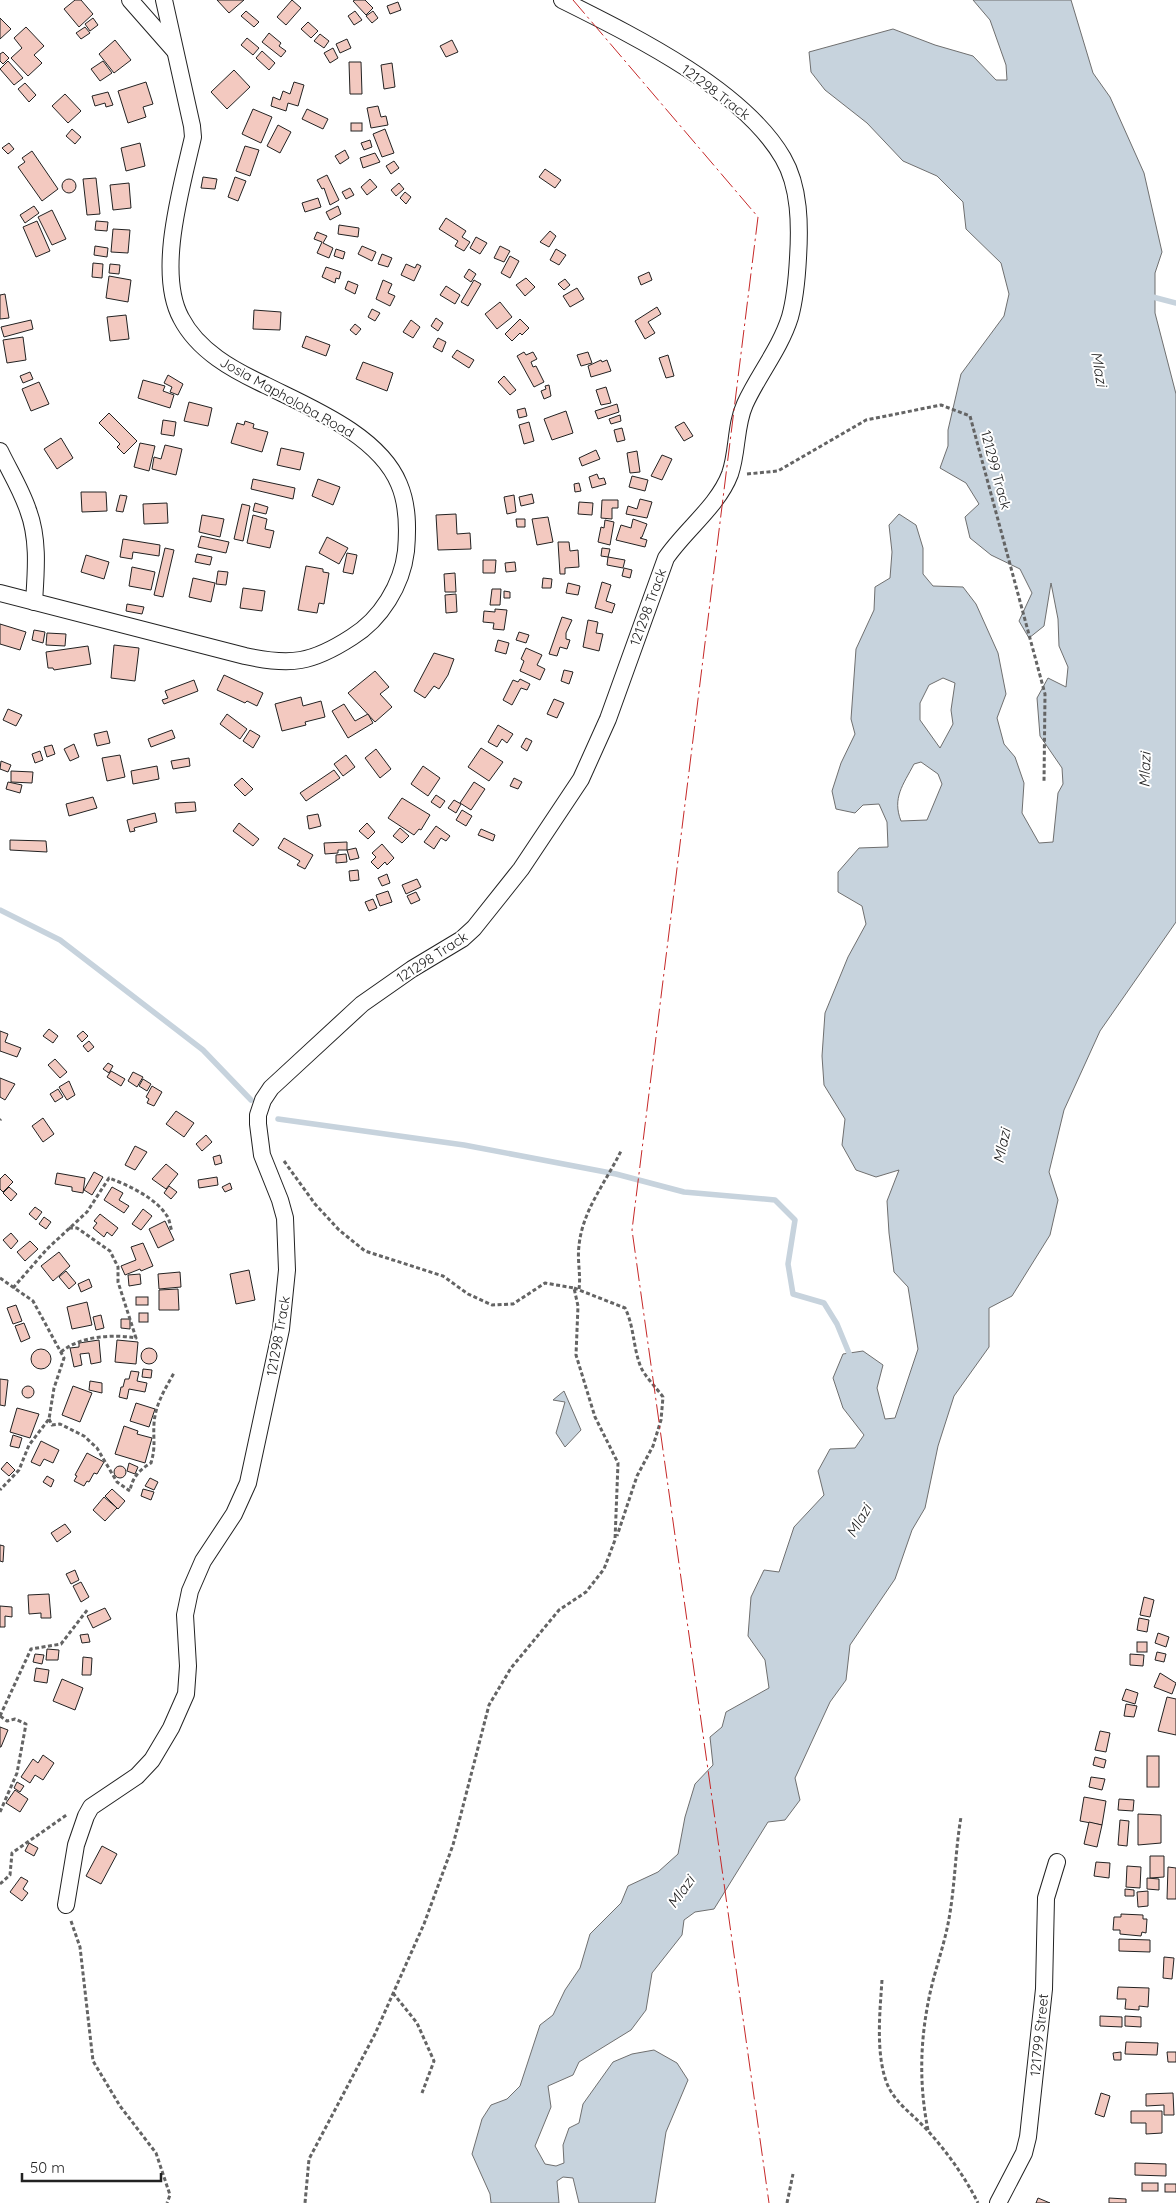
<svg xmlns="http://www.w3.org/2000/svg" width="1176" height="2203" viewBox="0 0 1176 2203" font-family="Quicksand,sans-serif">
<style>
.water{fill:#c7d3dd;stroke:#6f6f6f;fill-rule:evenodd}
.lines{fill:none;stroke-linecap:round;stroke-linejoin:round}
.stream{stroke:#c7d3dd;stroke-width:5.5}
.building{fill:#f3c9c0;stroke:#222}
.minor-casing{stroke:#222;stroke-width:18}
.path{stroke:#646464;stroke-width:3;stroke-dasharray:4 2.5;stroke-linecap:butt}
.minor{stroke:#fff;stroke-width:16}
.power{stroke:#c62828;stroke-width:1;stroke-dasharray:18 4 2.5 4;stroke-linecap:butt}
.labels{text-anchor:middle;stroke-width:4;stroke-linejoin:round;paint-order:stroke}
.street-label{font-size:14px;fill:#222;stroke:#fff}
.water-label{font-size:15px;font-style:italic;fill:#222;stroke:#fff}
</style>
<rect width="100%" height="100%" fill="#fff"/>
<g class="water">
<path d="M973,0h98l22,73 17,24 34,76 18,79 -7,21v40l21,81v528l-76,109 -36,79 -15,62 9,28 -8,35 -38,61 -23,12v39l-35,49 -16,50 -13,62 -13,22 -17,49 -45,66 -4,35 -16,22 -35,76 5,22 -15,20 -17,2 -54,87 -19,3 -11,8 -2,15 -30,38 -6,37 -15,20 -52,32 -6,13 -25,11 3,21 -16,39 10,18 11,2 8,-3 -1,-18 6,-17 10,-5 4,-19 30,-42 19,-8 22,-4 23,13 11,17 -22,52 -11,71h-76l-6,-25 -10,-1 -6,4 2,22h-68l-1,-9 -18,-40 10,-35 9,-14 16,-6 13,-13 20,-61 13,-10 12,-25 15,-22 10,-34 31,-31 7,-17 30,-14 20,-18 7,-37 10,-33 18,-19 -3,-28 12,-10 4,-15 43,-24 -4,-28 -17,-24 3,-39 13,-27 15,2 15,-45 30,-32 -6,-24 12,-22 25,-1 9,-13 -21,-27 -10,-30 10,-24 20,-3 20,14 -6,23 8,31 10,-1 23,-69 -10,-62 -14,-15 -5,-39 -2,-32 12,-31 -23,7 -20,-7 -14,-25 3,-26 -21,-34 -2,-29 3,-43 23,-56 18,-33 -4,-18 -24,-14v-20l21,-24 29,-1 -1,-25 -8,-18 -16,1 -8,8 -19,-4 -4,-18 9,-28 14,-29 -4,-15 5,-70 18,-39 1,-23 15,-9 2,-26 -3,-27 10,-11 17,11 7,23v26l10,12 30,1 13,17 22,49 8,41 -9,24 7,26 11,13 9,26 -2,30 17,30 14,-1 5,-49 5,-9 -1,-16 -22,-32 -3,-38 11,-20 18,9 2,-20 -9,-21 -1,-27 -7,-36 -7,43 -15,12 -10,-17 13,-28 -12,-24 -29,-14 -21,-17 -5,-21 14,-13 -13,-21 -26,-15 8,-22v-16l13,-56 43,-58 5,-22 -8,-31 -35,-34 -3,-27 -26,-26 -34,-15 -36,-38 -42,-33 -14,-18 -2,-20 84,-23 42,16 38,11 23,24h11l-1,-15 -16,-45zM943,678l12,5 -4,27 2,14 -13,24 -20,-28v-17l9,-18zM921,762l17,12 4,10 -15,36 -26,1c-9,-23 2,-36 13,-57z"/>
<path d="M564,1391l17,39 -16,17 -9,-14 9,-31 -12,-2z"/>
</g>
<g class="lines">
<g class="stream">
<path d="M1149,296l27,7"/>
<path d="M0,910l60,30 143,110 48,50"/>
<path d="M278,1119l186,26 152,29 68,18 91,8 20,20 -7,44 5,30 31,9 13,21 14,34"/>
</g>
</g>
<g class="building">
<path d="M75,0h6l12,14 -14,13 -15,-18z"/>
<path d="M217,0h27l-15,13z"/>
<path d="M292,0l9,8 -15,17 -9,-8z"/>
<path d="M355,0h10l8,8 -7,7 -13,-14z"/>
<path d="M398,2l3,8 -11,4 -3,-8z"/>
<path d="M246,11l13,11 -5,5 -13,-11z"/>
<path d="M355,11l7,9 -8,5 -6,-9z"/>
<path d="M373,11l5,7 -6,5 -6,-7z"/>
<path d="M0,18l11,11 -11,10z"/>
<path d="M93,18l5,7 -8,6 -5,-7z"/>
<path d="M308,22l10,9 -7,7 -10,-9z"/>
<path d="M26,27l18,19 -10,9 8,8 -14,13 -17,-18 11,-10 -8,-10z"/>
<path d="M85,27l5,6 -9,6 -5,-6z"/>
<path d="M269,33l12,10 -2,3 7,5 -5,6 -19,-15z"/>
<path d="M320,34l9,7 -5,7 -10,-7z"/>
<path d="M247,38l12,10 -6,7 -12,-10z"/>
<path d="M347,39l4,9 -11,5 -4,-9z"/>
<path d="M115,40l16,20 -17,13 -15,-19z"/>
<path d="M452,40l6,12 -12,5 -6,-11z"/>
<path d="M333,48l5,10 -8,5 -6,-10z"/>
<path d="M262,51l13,12 -6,7 -13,-12z"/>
<path d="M3,52l6,6 -6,6 -3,-3v-7z"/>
<path d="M8,61l15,17 -9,7 -14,-16z"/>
<path d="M103,61l9,12 -12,8 -9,-12z"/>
<path d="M349,62h12l1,32h-12z"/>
<path d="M392,63l3,24 -11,2 -3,-24z"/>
<path d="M234,70l16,17 -23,22 -16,-17z"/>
<path d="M146,82l7,22 -10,3 3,10 -18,6 -10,-32z"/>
<path d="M294,82l10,3 -6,21 -10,-3 -2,8 -15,-5 2,-9 7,3 3,-9 7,3z"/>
<path d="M25,83l11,12 -7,7 -11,-13z"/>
<path d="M108,92l5,13 -7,2 -1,-4 -10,3 -3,-10z"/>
<path d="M65,94l16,17 -13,12 -16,-17z"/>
<path d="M378,106l3,11 5,-1 2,9 -17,3 -4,-20z"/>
<path d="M253,109l19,8 -11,26 -19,-9z"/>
<path d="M307,109l21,10 -5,10 -21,-10z"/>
<rect x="351" y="123" width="11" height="8"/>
<path d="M278,125l13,7 -11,21 -13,-7z"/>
<path d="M72,129l9,8 -6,7 -9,-8z"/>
<path d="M385,129l9,24 -12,4 -9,-23z"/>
<path d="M370,140l2,7 -8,3 -3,-7z"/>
<path d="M9,143l5,6 -6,5 -6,-6z"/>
<path d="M140,143l5,23 -19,5 -5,-23z"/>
<path d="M245,146l14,4 -9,26 -14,-5z"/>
<path d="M345,150l4,8 -9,6 -5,-8z"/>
<path d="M32,151l26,38 -16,12 -24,-34 7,-5 -3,-4z"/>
<path d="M375,153l5,9 -17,6 -3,-10z"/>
<path d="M394,161l5,7 -8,6 -5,-8z"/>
<path d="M545,169l16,11 -6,8 -16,-11z"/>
<path d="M327,175l12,25 -9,5 -6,-17 -2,1 -5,-9z"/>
<path d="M203,177l14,2 -2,10 -14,-1z"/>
<path d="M235,177l11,4 -8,20 -10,-4z"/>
<path d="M96,178l4,36 -13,1 -4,-36z"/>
<circle cx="69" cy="186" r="7"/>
<path d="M370,179l7,8 -10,8 -6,-8z"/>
<path d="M129,183l2,25 -18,2 -3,-25z"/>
<path d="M399,183l5,6 -8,7 -5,-6z"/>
<path d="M350,188l4,7 -8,4 -4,-7z"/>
<path d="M405,192l6,5 -5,7 -6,-6z"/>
<path d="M318,198l3,9 -16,5 -3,-9z"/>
<path d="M34,206l5,7 -14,10 -5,-8z"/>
<path d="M338,206l3,8 -11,6 -4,-8z"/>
<path d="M52,210l14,29 -14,6 -14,-28z"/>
<path d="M446,218l20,13 -4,6 8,5 -6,9 -9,-5 3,-5 -19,-12z"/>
<path d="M37,221l13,30 -14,6 -13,-30z"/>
<path d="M96,221l12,1 -1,9 -12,-1z"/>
<path d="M339,225l20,3 -1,9 -20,-3z"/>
<path d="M113,229l17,1 -2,23 -17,-1z"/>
<path d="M550,231l6,5 -7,11 -9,-5z"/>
<path d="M317,232l10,4 -4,7 10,5 -4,10 -12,-5 5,-11 -8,-3z"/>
<path d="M476,237l11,6 -7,11 -10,-6z"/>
<path d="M95,246l13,2 -1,9 -13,-2z"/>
<path d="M362,246l14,6 -4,9 -14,-7z"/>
<path d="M500,246l10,5 -6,11 -10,-4z"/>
<path d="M336,249l9,3 -2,7 -9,-3z"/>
<path d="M556,249l10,6 -7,10 -9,-5z"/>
<path d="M382,254l10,4 -4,9 -10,-3z"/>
<path d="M510,256l9,5 -9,17 -9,-5z"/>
<path d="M93,263l10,1 -1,14 -10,-1z"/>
<path d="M110,264l10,1 -1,9 -10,-1z"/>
<path d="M406,264l9,4 2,-4 4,2 -7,15 -13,-6z"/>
<path d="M326,267l15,5 -2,7 -3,-1 -1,5 -13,-6z"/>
<path d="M469,269l7,5 -5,8 -7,-5z"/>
<path d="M649,272l3,8 -11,5 -3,-8z"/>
<path d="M109,276l22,4 -3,22 -22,-4z"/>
<path d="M526,278l9,9 -10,9 -9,-11z"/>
<path d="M565,279l5,6 -6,5 -6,-6z"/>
<path d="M383,280l9,4 -4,9 7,3 -5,10 -14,-7z"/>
<path d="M474,280l7,4 -13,22 -7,-4z"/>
<path d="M348,281l10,4 -3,9 -10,-5z"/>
<path d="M446,286l14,9 -5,9 -15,-9z"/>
<path d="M577,288l7,11 -14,8 -7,-11z"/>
<path d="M5,294l4,24 -9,1v-24z"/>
<path d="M500,302l12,15 -15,12 -12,-15z"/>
<path d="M657,307l4,7 -13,8 7,11 -10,6 -10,-18z"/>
<path d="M372,309l8,4 -5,8 -7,-4z"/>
<path d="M254,310l27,2 -1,18 -27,-1z"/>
<path d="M126,315l3,24 -19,2 -3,-24z"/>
<path d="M436,318l7,5 -5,8 -7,-5z"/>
<path d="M520,319l9,9 -7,7 -2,-2 -8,8 -7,-7z"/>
<path d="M31,320l2,9 -29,8 -3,-10z"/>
<path d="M411,320l9,7 -7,11 -10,-6z"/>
<path d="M355,324l6,5 -5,6 -6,-5z"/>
<path d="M306,336l24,9 -4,11 -24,-9z"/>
<path d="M23,337l3,23 -19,3 -4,-23z"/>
<path d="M438,338l8,4 -4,10 -9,-5z"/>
<path d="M457,350l17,10 -5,8 -17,-11z"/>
<path d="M524,352l2,3 7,-3 4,7 -6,3 2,5 3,-1 8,16 -10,5 -17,-31z"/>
<path d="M588,352l4,11 -11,3 -4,-11z"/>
<path d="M668,355l6,21 -8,2 -7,-20z"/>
<path d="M601,360l1,2 5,-2 4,11 -20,6 -3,-11z"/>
<path d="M363,362l30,11 -6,18 -31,-12z"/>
<path d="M30,372l3,7 -10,4 -3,-7z"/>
<path d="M168,375l15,9 -5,11 -8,-3 2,-5 -8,-4z"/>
<path d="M504,376l12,14 -6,5 -12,-13z"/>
<path d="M143,380l22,6 -2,5 11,4 -4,13 -32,-10z"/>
<path d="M39,382l10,22 -18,7 -9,-22z"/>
<path d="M549,385l2,11 -7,3 -3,-8 5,-2 -1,-3z"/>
<path d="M606,387l5,16 -10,2 -5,-15z"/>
<path d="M189,402l23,6 -4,18 -24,-5z"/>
<path d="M617,404l2,8 -21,7 -3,-8z"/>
<path d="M525,408l2,8 -8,2 -2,-8z"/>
<path d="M566,411l7,22 -21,7 -8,-21z"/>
<path d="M109,413l28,28 -13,13 -7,-7 3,-3 -21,-21z"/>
<path d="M620,415l1,6 -10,3 -2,-5z"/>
<path d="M163,420l13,2 -2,14 -13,-2z"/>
<path d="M245,421l9,3 -1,4 15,4 -6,20 -31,-9 6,-20 7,2z"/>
<path d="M529,422l5,19 -10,3 -5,-19z"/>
<path d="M684,422l9,14 -9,5 -9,-14z"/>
<path d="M622,428l3,12 -8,2 -3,-12z"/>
<path d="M61,438l12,20 -16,11 -13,-20z"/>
<path d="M140,443l15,3 -6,25 -15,-4z"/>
<path d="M165,445l17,4 -6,26 -24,-6 2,-12 7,2z"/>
<path d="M281,448l23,5 -4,17 -23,-5z"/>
<path d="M596,450l4,9 -18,7 -3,-8z"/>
<path d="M637,451l3,21 -10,1 -3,-20z"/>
<path d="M662,455l10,4 -10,21 -11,-4z"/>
<path d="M597,474l2,5 5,-1 2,6 -14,4 -3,-11z"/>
<path d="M632,476l16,4 -3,11 -16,-4z"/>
<path d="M253,479l42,9 -2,11 -42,-10z"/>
<path d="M318,479l22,8 -7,18 -21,-9z"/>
<path d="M579,483l2,8 -6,1 -1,-8z"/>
<path d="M81,492h25l1,19 -25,1z"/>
<path d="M532,494l2,9 -13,3 -2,-9z"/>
<path d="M120,495l7,1 -4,16 -7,-1z"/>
<path d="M514,495l2,17 -9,2 -3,-17z"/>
<path d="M640,499l12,3 -5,16 -21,-4 2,-8 9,3z"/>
<path d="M602,500h16v8h-6v11l-11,-1z"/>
<path d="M579,502l14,1 -1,12 -14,-1z"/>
<path d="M167,503l1,20 -24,1 -1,-20z"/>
<path d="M255,503l13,4 -2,7 -13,-3z"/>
<path d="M242,504l8,2 -7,35 -9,-2z"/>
<path d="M456,514l1,20 13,-1 1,16 -33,1 -2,-35z"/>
<path d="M202,515l22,4 -4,18 -21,-5z"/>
<path d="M253,515l14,4 -2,10 9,2 -4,17 -23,-5z"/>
<path d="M548,517l5,25 -16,3 -5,-26z"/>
<path d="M516,519h9v8h-8z"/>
<path d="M633,519l14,5 -5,13 -2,1 7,2 -2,7 -29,-7 5,-15 10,3z"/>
<path d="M605,520l9,2 -4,23 -12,-3 3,-15 3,1z"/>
<path d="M201,536l28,6 -3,11 -28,-6z"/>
<path d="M327,537l21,11 -9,16 -20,-11z"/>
<path d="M123,539l37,6 -1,11 -26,-4 -1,7 -12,-2z"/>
<path d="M558,542h11l1,9 8,-1 1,17 -14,1v6h-5z"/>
<path d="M165,548l9,2 -11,47 -9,-2z"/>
<path d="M602,548l8,1 -2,8 -7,-1z"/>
<path d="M347,553l10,2 -4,19 -10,-2z"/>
<path d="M197,554l15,3 -2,8 -15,-3z"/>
<path d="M86,555l23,7 -5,17 -23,-7z"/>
<path d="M608,557l17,3 -2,8 -16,-3z"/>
<path d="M483,560h13l-1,13h-12z"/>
<path d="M515,562l1,9 -10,1 -1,-9z"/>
<path d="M306,566l17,3v3l6,1 -5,31 -5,-1 -2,10 -19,-3z"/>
<path d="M132,567l23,5 -4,18 -22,-4z"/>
<path d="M624,568l8,2 -2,8 -8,-2z"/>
<path d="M218,571l10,1 -2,13 -10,-1z"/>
<path d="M455,573l1,19h-11l-1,-18z"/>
<path d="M193,578l22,5 -4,19 -22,-5z"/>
<path d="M543,578l9,1 -1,9h-9z"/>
<path d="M602,582l9,3 -5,16 9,3 -3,9 -17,-5z"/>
<path d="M568,583l12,3 -2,9 -12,-2z"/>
<path d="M243,588l22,3 -3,20 -22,-3z"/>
<path d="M492,589h9l-1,16h-10z"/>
<path d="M504,591l6,1v6h-6z"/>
<path d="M456,594l1,18 -11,1 -1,-18z"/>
<path d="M127,604l17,3 -2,7 -16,-3z"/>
<path d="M495,609l12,1 -3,20 -11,-1 1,-6 -11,-1 1,-11 11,1z"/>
<path d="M562,617l10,3 -6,13v6l4,1 -3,9 -7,-2 -3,9 -8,-2z"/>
<path d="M588,620l10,2 -2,11 7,1 -4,17 -16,-4z"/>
<path d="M0,624l26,8 -6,18 -20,-6z"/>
<path d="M34,630l11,2 -2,11 -11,-3z"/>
<path d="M519,632l10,3 -3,8 -10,-3z"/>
<path d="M47,633l19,1 -1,12 -19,-1z"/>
<path d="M498,640l11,3 -3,11 -11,-3z"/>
<path d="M114,645l25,3 -4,33 -24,-3z"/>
<path d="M88,646l3,18 -37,6 -1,-2h-5l-2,-16z"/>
<path d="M526,648l16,7 -5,10 8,4 -5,11 -20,-9 4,-10 -3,-2z"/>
<path d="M434,653l20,6 -6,16 -9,14 -5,-3 -9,12 -11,-7z"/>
<path d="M564,670l9,2 -4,12 -8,-3z"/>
<path d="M375,671l14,16 -9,7 12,13 -17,15 -27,-29z"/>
<path d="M224,675l39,18 -6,13 -10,-5 -2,2 -28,-13z"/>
<path d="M520,679l10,5 -3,6 -6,-2 -9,17 -9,-5 10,-20 5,2z"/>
<path d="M194,680l4,11 -34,13 -2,-4 6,-2 -3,-7z"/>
<path d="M301,697l2,9 18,-5 4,16 -20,5 1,3 -24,6 -7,-27z"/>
<path d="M554,699l10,4 -7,15 -10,-4z"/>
<path d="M344,704l11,17 13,-7 5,9 -25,15 -16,-27z"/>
<path d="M8,709l14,6 -6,11 -13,-6z"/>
<path d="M227,714l20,15 -7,10 -20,-15z"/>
<path d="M498,725l15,9 -6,9 -5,-4 -5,8 -9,-5z"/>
<path d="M172,730l3,8 -24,9 -3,-8z"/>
<path d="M250,730l10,6 -7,12 -10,-7z"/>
<path d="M107,731l3,12 -13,3 -3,-12z"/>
<path d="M526,738l6,3 -5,10 -6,-4z"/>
<path d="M74,744l5,13 -9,4 -6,-12z"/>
<path d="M52,745l3,9 -8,3 -3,-10z"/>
<path d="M481,748l22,14 -14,19 -21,-14z"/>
<path d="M376,749l15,20 -11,9 -15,-20z"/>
<path d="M40,751l3,9 -8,3 -3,-9z"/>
<path d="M120,755l5,22 -18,4 -5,-23z"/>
<path d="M346,755l9,12 -12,9 -9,-12z"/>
<path d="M189,758l1,8 -17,3 -2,-8z"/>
<path d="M1,761l10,4 -3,7 -8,-3z"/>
<path d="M157,766l2,13 -26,5 -2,-13z"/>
<path d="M423,766l17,12 -12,18 -17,-12z"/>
<path d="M334,770l6,8 -34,23 -6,-8z"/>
<path d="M11,771l22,1 -1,11 -21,-1z"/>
<path d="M242,778l11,11 -8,7 -11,-11z"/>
<path d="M514,778l8,4 -4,7 -8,-3z"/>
<path d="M8,782l14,3 -2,8 -14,-4z"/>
<path d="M474,782l11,7 -14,21 -11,-7z"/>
<path d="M436,795l9,6 -5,7 -9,-6z"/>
<path d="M93,797l4,11 -28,8 -3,-12z"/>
<path d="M402,798l28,17 -9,15 -2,-1 -5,6 -26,-17z"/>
<path d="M454,800l7,4 -5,9 -8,-5z"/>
<path d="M195,802l1,9 -20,2 -1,-10z"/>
<path d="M462,810l10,6 -6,10 -10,-6z"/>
<path d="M155,813l2,9 -23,6 1,3 -5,1 -3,-12z"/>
<path d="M318,814l3,12 -12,3 -2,-13z"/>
<path d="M239,823l20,16 -6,7 -20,-15z"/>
<path d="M367,823l8,9 -7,7 -9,-8z"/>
<path d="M436,826l14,10 -4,5 -5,-3 -7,11 -10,-7z"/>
<path d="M400,828l9,8 -7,7 -9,-7z"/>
<path d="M481,829l14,6 -2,6 -15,-6z"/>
<path d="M284,838l29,17 -8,14 -8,-4 3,-4 -22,-13z"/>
<path d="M10,840l36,1 1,11 -37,-2z"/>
<path d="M347,842v8h-9v3l-13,1 -1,-11z"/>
<path d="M382,844l12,14 -7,7 -2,-3 -7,7 -7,-7 5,-5 -4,-4z"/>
<path d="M356,848l3,10 -9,2 -3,-10z"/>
<path d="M346,854l1,8 -11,1v-8z"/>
<path d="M358,870l1,10 -9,1 -1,-10z"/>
<path d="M387,874l3,9 -8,3 -4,-8z"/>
<path d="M417,879l4,8 -15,7 -4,-9z"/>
<path d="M388,891l4,11 -12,4 -4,-11z"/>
<path d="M416,892l4,8 -9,4 -4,-8z"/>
<path d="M373,899l4,9 -8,3 -4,-9z"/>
<path d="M49,1029l9,7 -5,7 -10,-7z"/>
<path d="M0,1031l8,3 -3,8 16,6 -4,9 -17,-6z"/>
<path d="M83,1031l5,5 -6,6 -5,-6z"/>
<path d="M89,1041l5,6 -6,5 -5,-6z"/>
<path d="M55,1059l12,13 -7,6 -12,-13z"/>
<path d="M108,1063l5,3 -4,7 -6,-4z"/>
<path d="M111,1071l14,8 -4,7 -14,-9z"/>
<path d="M133,1072l10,5 -6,10 -9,-6z"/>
<path d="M0,1078l15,6 -10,16 -5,-3z"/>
<path d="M143,1079l8,5 -4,7 -8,-5z"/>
<path d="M69,1081l6,14 -8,5 -8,-13z"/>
<path d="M152,1086l10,6 -8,14 -7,-3 2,-4 -3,-2z"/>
<path d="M58,1089l5,8 -8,5 -5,-8z"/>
<path d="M176,1111l18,12 -10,14 -18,-13z"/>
<path d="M43,1118l11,16 -11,8 -11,-16z"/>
<path d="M206,1135l6,7 -10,9 -6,-7z"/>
<path d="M135,1146l12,6 -12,18 -10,-5z"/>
<path d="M220,1155l2,8 -7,2 -2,-8z"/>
<path d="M166,1164l12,10 -12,15 -14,-10z"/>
<path d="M94,1172l9,5 -11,18 -8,-5z"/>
<path d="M57,1173l28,5 -2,15 -11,-2v-4l-17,-3z"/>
<path d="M5,1174l8,8 -10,10 -3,-3v-10z"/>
<path d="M217,1177l1,8 -19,3 -1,-8z"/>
<path d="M230,1183l2,6 -7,3 -3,-5z"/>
<path d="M169,1186l8,6 -6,7 -7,-6z"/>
<path d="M9,1187l8,7 -6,7 -8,-8z"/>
<path d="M112,1187l11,6 -4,7 10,6 -5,7 -20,-13z"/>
<path d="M35,1207l7,5 -6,8 -7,-6z"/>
<path d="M143,1209l9,7 -11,14 -9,-6z"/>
<path d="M100,1214l18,14 -6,8 -5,-4 -3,5 -11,-9 4,-5 -3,-2z"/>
<path d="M44,1217l7,5 -5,7 -7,-5z"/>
<path d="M165,1221l9,19 -16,8 -9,-19z"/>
<path d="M11,1233l7,8 -7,8 -8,-9z"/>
<path d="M30,1241l8,8 -13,12 -8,-9z"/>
<path d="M143,1243l10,23 -12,5 -1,-2 -15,6 -4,-9 15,-6 -5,-13z"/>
<path d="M59,1252l11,14 -17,15 -12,-15z"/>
<path d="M249,1270l6,30 -19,4 -6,-30z"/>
<path d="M66,1271l10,12 -7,6 -10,-12z"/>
<path d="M180,1272l1,15 -22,2 -1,-15z"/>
<path d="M140,1274l1,10 -12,2 -1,-11z"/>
<path d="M89,1279l3,8 -11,5 -3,-8z"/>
<path d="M178,1289l1,21h-20v-20z"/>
<rect x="136" y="1297" width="12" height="8"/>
<path d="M87,1302l5,23 -20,4 -5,-22z"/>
<path d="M16,1305l6,16 -9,3 -6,-16z"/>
<rect x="139" y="1313" width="9" height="9"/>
<path d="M101,1315l3,13 -8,2 -3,-13z"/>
<path d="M121,1319h9v10l-9,-1z"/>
<path d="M24,1323l6,15 -9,4 -6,-16z"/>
<path d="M99,1340l2,22 -10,2 -2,-11 -9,1 2,11 -8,2 -4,-19 9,-1v-4z"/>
<path d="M117,1340l21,2 -2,22 -21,-2z"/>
<circle cx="149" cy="1356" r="8"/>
<circle cx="41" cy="1359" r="10"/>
<path d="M143,1369l9,1 -1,8 -9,-1z"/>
<path d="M131,1371l8,1 -2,9 10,2 -2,9 -16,-3 -2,10 -8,-2 2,-10h2l2,-8h4z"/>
<path d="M0,1379l8,1 -3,26 -5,-1z"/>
<path d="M90,1381l12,2v10l-13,-3z"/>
<circle cx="28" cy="1392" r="6"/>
<path d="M73,1386l19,7 -12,29 -18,-7z"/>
<path d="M136,1403l19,6 -6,18 -19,-6z"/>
<path d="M17,1408l22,6 -9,24 -20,-6z"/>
<path d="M124,1426l14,5 -1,3 15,4 -7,25 -30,-9z"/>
<path d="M13,1435l9,3 -3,10 -9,-2z"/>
<path d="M41,1441l18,9 -6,13 -9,-4 -4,7 -9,-4z"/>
<path d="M87,1453l17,9 -7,12 -3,-1 -5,9 -2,-1 -3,5 -10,-5 3,-5 -2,-1z"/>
<path d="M7,1462l8,8 -6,6 -8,-7z"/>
<path d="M129,1463l9,4 -3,7 -8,-3z"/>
<circle cx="120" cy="1472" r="6"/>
<path d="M47,1476l7,4 -3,7 -8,-5z"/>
<path d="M150,1478l8,4 -4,8 -9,-4z"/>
<path d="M112,1489l13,12 -7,8 -13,-13z"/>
<path d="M143,1489l11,3 -3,8 -10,-4z"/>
<path d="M104,1497l13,11 -12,13 -12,-11z"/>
<path d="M65,1524l6,8 -14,10 -6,-9z"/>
<path d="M0,1545l4,1 -1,16 -3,-1z"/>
<path d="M75,1570l4,10 -8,4 -5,-10z"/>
<path d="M81,1582l8,15 -8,5 -8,-16z"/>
<path d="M49,1594l2,24h-10v-5l-12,1 -1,-19z"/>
<path d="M1144,1597l10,3 -4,17 -10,-2z"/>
<path d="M0,1606l12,1v10l-7,-1v11h-5z"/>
<path d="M105,1608l6,11 -18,9 -6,-12z"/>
<path d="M1139,1618l10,2 -2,12 -10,-2z"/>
<path d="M1158,1633l11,4 -3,10 -11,-4z"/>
<path d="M88,1634l2,8 -8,1 -2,-8z"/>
<rect x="1137" y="1642" width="10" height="10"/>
<path d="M47,1649l12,1 -1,10h-12z"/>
<path d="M1157,1652l9,2 -2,8 -9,-2z"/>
<path d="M35,1654l9,1 -2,9 -9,-2z"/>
<path d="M1130,1654l14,1 -1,11 -13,-1z"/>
<path d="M83,1657l9,1 -1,17h-9z"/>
<path d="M36,1668l13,2 -2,13 -13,-2z"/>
<path d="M1160,1673l16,10 -4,11 -18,-7z"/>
<path d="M62,1679l21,9 -8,22 -22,-9z"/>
<path d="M1126,1689l12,4 -3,11 -13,-4z"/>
<path d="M1167,1697l9,2v36l-18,-4z"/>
<path d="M1126,1704l11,2 -3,11 -10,-1z"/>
<path d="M0,1727l8,3 -7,17h-1z"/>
<path d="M1100,1731l10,2 -4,19 -11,-2z"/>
<path d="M43,1755l11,8 -11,17 -8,-5 -5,8 -9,-6 12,-18 5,4z"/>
<rect x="1147" y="1756" width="12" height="31"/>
<path d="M1095,1757l11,3 -2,8 -11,-3z"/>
<path d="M1091,1777l14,2 -3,11 -13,-3z"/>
<path d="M17,1782l7,4 -4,6 -6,-4z"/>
<path d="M15,1790l13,9 -8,13 -14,-9z"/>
<path d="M1084,1797l22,4 -4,24 -22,-4z"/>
<path d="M1119,1799l15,1 -1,11 -15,-1z"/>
<path d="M1138,1814l23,1v28l-23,2z"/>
<path d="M1120,1820l9,1 -2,25 -9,-1z"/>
<path d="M1089,1822l13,3 -5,22 -13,-3z"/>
<path d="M29,1843l9,5 -4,8 -9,-5z"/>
<path d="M102,1846l15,8 -16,30 -15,-8z"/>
<path d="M1150,1856h14v21l-14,1z"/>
<path d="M1096,1862l14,1 -1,15 -15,-2z"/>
<path d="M1127,1866l14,1 -1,21 -14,-1z"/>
<path d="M1168,1867l8,1v31h-9z"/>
<path d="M21,1877l7,4 -5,8 5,4 -6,8 -12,-9z"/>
<path d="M1147,1878l12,1v11l-12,-1z"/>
<path d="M1125,1889l9,1v6h-9z"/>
<path d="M1148,1891v15l-10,1 -1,-15z"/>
<path d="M1121,1914l22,1v4h4l-1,14 -4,-1 -1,4 -21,-2v-4h-7l1,-13h7z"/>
<path d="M1119,1939l31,1v12l-31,-1z"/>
<path d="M1164,1957l10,1 -2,21 -9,-1z"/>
<path d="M1118,1987l31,1 -1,19 -9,-1v4l-14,-1 1,-10h-9z"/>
<path d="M1100,2016l22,1v10l-22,-1z"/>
<path d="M1125,2016l16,1v10l-16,-1z"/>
<path d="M1126,2042l32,1 -1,12 -32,-1z"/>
<path d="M1121,2052v8h-7l-1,-7z"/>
<path d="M1167,2052h9v10h-8z"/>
<path d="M1101,2093l9,3 -6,21 -9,-3z"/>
<path d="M1173,2093l1,22h-10v-10l-18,1v-12z"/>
<path d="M1131,2111h31v22l-16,1v-11h-15z"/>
<path d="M1135,2163l31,1v12l-31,-1z"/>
<rect x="1142" y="2183" width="16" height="8"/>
<rect x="1165" y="2184" width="11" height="8"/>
<path d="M1038,2198l12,5h-14z"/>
<path d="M1109,2198l17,1v4h-17z"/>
</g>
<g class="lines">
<g class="minor-casing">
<g id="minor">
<path d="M130,0l44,50"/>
<path d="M0,451c9,19 21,38 28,59 11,29 8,61 6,92"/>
<path d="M0,593l245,63c46,10 67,7 107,-19 29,-18 50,-52 54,-86 2,-23 2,-46 -7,-67 -20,-49 -90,-77 -134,-99 -32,-15 -67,-34 -84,-67 -25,-46 1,-132 12,-181l-1,-11 -28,-126"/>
<path d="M66,1905l10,-60 10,-29 5,-9 46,-31 15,-16 19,-32 15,-34 2,-28 -3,-51 5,-24 13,-30 31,-47 14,-31 33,-154 6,-59 -2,-52 -5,-18 -18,-45 -4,-31v-9l5,-15 8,-12 91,-84 50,-35 50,-30 12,-11 47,-59 60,-90 27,-60 58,-161c19,-28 52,-52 64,-84 8,-23 5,-48 15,-70 13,-29 35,-55 45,-87 5,-18 7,-40 8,-59 2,-32 2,-71 -15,-100 -40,-69 -151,-123 -221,-158"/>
<path d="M998,2203l26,-50 4,-16 16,-148 2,-91 11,-36"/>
</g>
</g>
<g class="path">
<path d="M747,474l31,-3 88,-51 75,-15 29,11 75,278 -1,88"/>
<path d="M0,1120l1,-1"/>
<path d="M284,1161l31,43 24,26 26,21 78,25 25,18 24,11 21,-1 32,-21 29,5 4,18 -2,49 19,62 23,46 -3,77 -11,29 -18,23 -27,18 -48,58 -22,37 -36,140 -29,79 -49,110 -66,125 -4,44"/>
<path d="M0,1278l33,23 31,57 -10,30 -5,31 -20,26 -10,25 -19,20"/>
<path d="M13,1288l34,-39 40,-37 22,-34c19,7 47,20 58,38 3,4 3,11 5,15"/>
<path d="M574,1288l51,20c9,18 8,38 15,57 4,11 16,22 23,32l-2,23 -8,26 -16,30 -20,60"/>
<path d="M579,1289c2,-14 -2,-29 0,-43 3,-35 27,-64 42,-95"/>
<path d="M61,1352c19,-16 51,-18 75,-14l-18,-56v-15l-8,-16 -33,-23h-9"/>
<path d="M49,1419l3,6 8,-1 24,12 13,12 20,34 13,9c2,-13 9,-21 21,-28 5,-18 2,-22 3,-39 1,-19 11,-35 20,-51"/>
<path d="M0,1716l31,-67 30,-5 27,-35"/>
<path d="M0,1812l17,-39 9,-49 -11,-5 -8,2 -7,-5"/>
<path d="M0,1884l10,-9 2,-22 56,-39"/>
<path d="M71,1921l9,26 13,114 27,45 36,47 14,42 -3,8"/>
<path d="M882,1980c-2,31 -7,76 6,106 9,19 26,29 40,45 19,21 37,46 50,72"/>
<path d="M393,1993l24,30 17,38 -12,32"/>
<path d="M928,2130c-9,-45 -8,-88 1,-132 5,-25 14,-49 19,-74 7,-35 7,-72 13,-107"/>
<path d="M787,2203l6,-29"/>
</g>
<use href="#minor" class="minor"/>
<path class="power" d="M573,0l185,217 -126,1013 137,973"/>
</g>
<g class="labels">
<g class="street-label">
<text transform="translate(716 92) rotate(37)" y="5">121298 Track</text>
<text transform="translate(287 397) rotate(29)" y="5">Josia Mapholoba Road</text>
<text transform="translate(996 470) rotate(75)" y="5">121299 Track</text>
<text transform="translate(648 607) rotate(-70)" y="5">121298 Track</text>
<text transform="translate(432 957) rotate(-33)" y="5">121298 Track</text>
<text transform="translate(278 1336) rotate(-80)" y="5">121298 Track</text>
<text transform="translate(1039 2035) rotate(-84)" y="5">121799 Street</text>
</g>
<g class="water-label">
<text transform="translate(1099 369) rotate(80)" y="5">Mlazi</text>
<text transform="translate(1145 770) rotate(-88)" y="5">Mlazi</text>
<text transform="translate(1002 1146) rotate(-78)" y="5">Mlazi</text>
<text transform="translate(859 1521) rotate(-60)" y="5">Mlazi</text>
<text transform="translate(681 1892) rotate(-54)" y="5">Mlazi</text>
</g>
</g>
<path d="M22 2173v8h139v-8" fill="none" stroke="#222222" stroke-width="2.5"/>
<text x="30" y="2173" font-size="15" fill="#222222" stroke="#ffffff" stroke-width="4" paint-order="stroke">50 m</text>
</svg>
